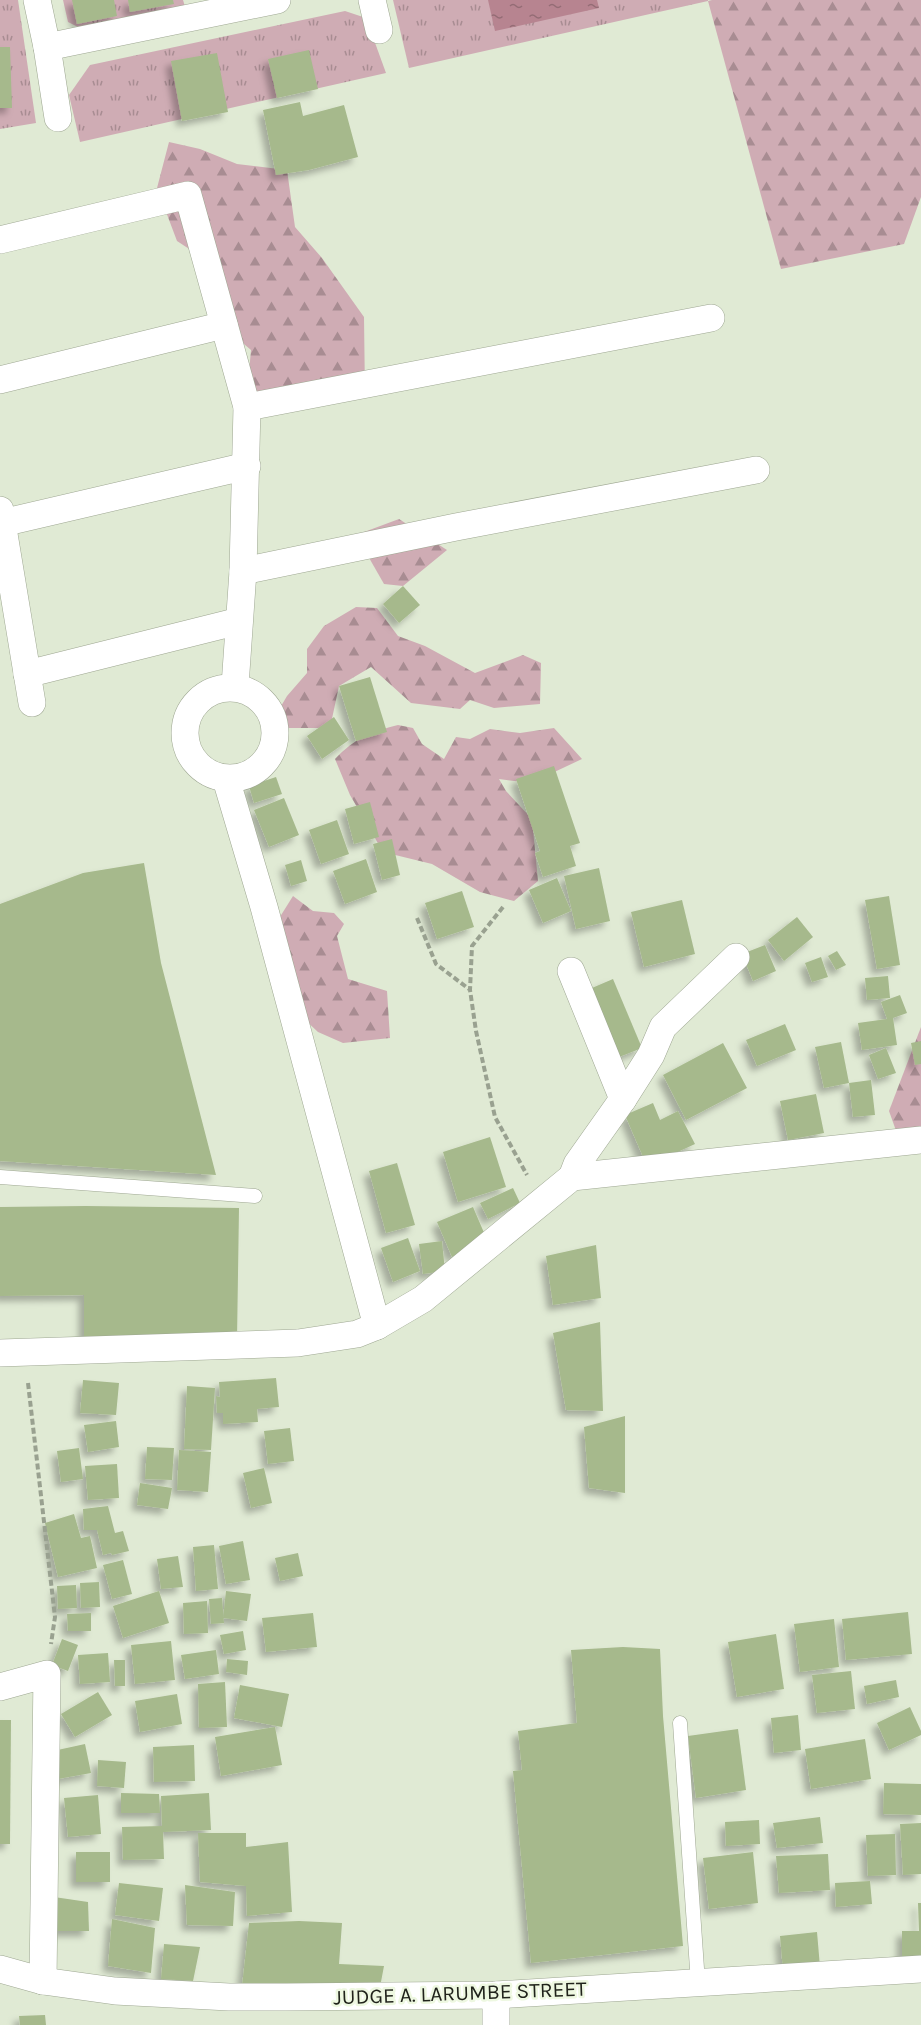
<svg xmlns="http://www.w3.org/2000/svg" width="921" height="2025" viewBox="0 0 921 2025" font-family="Karla,sans-serif">
<style>
.grass{fill:url(#grass-tufts)}
.forest{fill:url(#forest-firs)}
.water{fill:url(#water-ripples)}
.building{fill:#a6b98c;filter:url(#shadow)}
.lines{fill:none;stroke-linecap:round;stroke-linejoin:round}
.lane-casing{stroke:#9ea792;stroke-width:15}
.street-casing{stroke:#9ea792;stroke-width:28}
.path{stroke:#99a190;stroke-width:4;stroke-dasharray:6 3;stroke-linecap:butt}
.lane{stroke:#fff;stroke-width:14}
.street{stroke:#fff;stroke-width:27}
.labels{text-anchor:middle;stroke-width:5;stroke-linejoin:round;paint-order:stroke}
.street-label{font-size:21px;fill:#20231b;stroke:#eef8e1}
</style>
<defs>
<pattern id="grass-tufts" width="24" height="20" patternUnits="userSpaceOnUse" patternTransform="scale(1.5)"><rect width="24" height="20" fill="#cfacb4"/><path d="M3 7l-1-3M5 7V3M7 7l1-3M15 17l-1-3M17 17v-4M19 17l1-3" fill="none" stroke="#a88c92"/></pattern>
<pattern id="forest-firs" width="22" height="20" patternUnits="userSpaceOnUse" patternTransform="scale(1.5)"><rect width="22" height="20" fill="#cfacb4"/><path d="M5 1l3.5 6h-7zM16 11l3.5 6h-7z" fill="#a88c92"/></pattern>
<pattern id="water-ripples" width="26" height="14" patternUnits="userSpaceOnUse" patternTransform="scale(1.5)"><rect width="26" height="14" fill="#b78490"/><path d="M2 4q2-2 4 0t4 0M15 11q2-2 4 0t4 0" fill="none" stroke="#946c75"/></pattern>
<filter id="shadow"><feDropShadow dx="-5.5" dy="5.5" stdDeviation="3" flood-color="#0004"/></filter>
</defs>
<rect width="100%" height="100%" fill="#e0ead4"/>
<g class="grass">
<path d="M0,0h18l18,123 -36,6z"/>
<path d="M63,0h120l3,10 -102,20 -16,-8z"/>
<path d="M393,0h315v1l-299,67z"/>
<path d="M345,11l21,7 20,55 -306,69 -11,-47 21,-30z"/>
</g>
<g class="forest">
<path d="M712,0h209v197l-17,47 -123,25 -73,-268z"/>
<path d="M169,142l31,7 37,15 50,6 8,57 27,31 42,59 1,78 -118,-1 4,-44 -45,-38 3,-50 -32,-21 -20,-53z"/>
<path d="M399,519l48,31 -44,36 -19,-2 -28,-49z"/>
<path d="M356,607l21,1 21,28 27,10 50,27 48,-18 18,8 -1,41 -46,4 -24,-8 -10,9 -49,-6 -40,-36 -32,19 -9,42h-52l-1,-15 10,-17 20,-23v-24l17,-23z"/>
<path d="M398,725l15,3 9,16 22,15 12,-22 14,2 20,-10 30,4 34,-5 28,31 -51,24 -32,-4 7,12 26,28 6,62 -24,20 -34,-9 -48,-28 -49,-12 -33,-57 -15,-36c20,-21 36,-27 63,-34z"/>
<path d="M293,896l20,15 21,2 10,11 -7,12 11,43 39,12 3,47 -47,5 -25,-11 -33,-31 -12,-73z"/>
<path d="M921,1027v125l-17,1 -15,-42z"/>
</g>
<path class="water" d="M488,0h109l2,8 -104,23z"/>
<g class="building">
<path d="M72,0h42l3,16 -40,8z"/>
<path d="M128,0h45l1,4 -44,8z"/>
<path d="M0,47h10l2,61h-12z"/>
<path d="M309,50l9,39 -41,9 -9,-39z"/>
<path d="M217,53l11,59 -46,9 -11,-60z"/>
<path d="M300,102l3,14 41,-11 14,52 -49,13 -33,5 -13,-65z"/>
<path d="M403,586l17,19 -21,18 -16,-19z"/>
<path d="M370,677l17,55 -31,9 -17,-55z"/>
<path d="M334,717l15,23 -27,19 -15,-23z"/>
<path d="M554,766l26,77 -10,3 6,20 -33,11 -8,-24 5,-2 -24,-72z"/>
<path d="M276,777l6,17 -28,9 -5,-17z"/>
<path d="M284,798l15,37 -30,12 -15,-37z"/>
<path d="M370,802l9,35 -25,7 -9,-35z"/>
<path d="M337,820l12,34 -28,10 -12,-34z"/>
<path d="M392,839l8,36 -18,5 -9,-36z"/>
<path d="M366,859l11,33 -32,12 -12,-33z"/>
<path d="M301,860l6,21 -16,5 -6,-21z"/>
<path d="M144,863l17,100 55,212 -216,-14v-257l83,-31z"/>
<path d="M599,868l11,53 -34,8 -12,-53z"/>
<path d="M557,878l14,33 -28,12 -14,-33z"/>
<path d="M462,891l12,36 -37,12 -12,-36z"/>
<path d="M889,896l11,69 -23,4 -12,-69z"/>
<path d="M682,900l13,54 -51,13 -13,-55z"/>
<path d="M797,917l16,20 -29,24 -16,-21z"/>
<path d="M765,945l11,26 -23,10 -11,-27z"/>
<path d="M837,951l9,14 -10,5 -8,-14z"/>
<path d="M821,957l7,20 -16,5 -7,-19z"/>
<path d="M888,976l2,22 -23,2 -2,-22z"/>
<path d="M613,979l29,69 -28,11 -29,-68z"/>
<path d="M900,995l7,18 -14,5 4,27 -35,5 -4,-27 29,-4 -6,-17z"/>
<path d="M785,1024l11,26 -39,16 -11,-26z"/>
<path d="M921,1041v23l-6,1 -4,-22z"/>
<path d="M841,1042l8,41 -25,5 -9,-41z"/>
<path d="M723,1043l24,45 -61,32 -23,-45z"/>
<path d="M886,1048l10,25 -18,6 -9,-24z"/>
<path d="M871,1080l4,35 -22,2 -4,-34z"/>
<path d="M816,1094l8,39 -36,7 -8,-39z"/>
<path d="M653,1103l7,17 18,-9 17,33 -48,22 -22,-51z"/>
<path d="M490,1137l16,50 -48,15 -15,-50z"/>
<path d="M397,1163l18,62 -29,8 -17,-62z"/>
<path d="M513,1188l7,15 -32,16 -8,-16z"/>
<path d="M86,1206l153,2 -2,132 -153,-1v-44l-84,1v-89z"/>
<path d="M473,1207l15,35 -36,15 -15,-35z"/>
<path d="M408,1238l12,33 -27,11 -12,-34z"/>
<path d="M442,1241l3,30 -22,3 -4,-30z"/>
<path d="M596,1245l5,53 -48,7 -7,-49z"/>
<path d="M600,1322l3,89 -37,-1 -13,-77z"/>
<path d="M276,1378l3,29 -22,2 1,13 -35,2v-11h-6l-1,-17 4,1 -1,-15z"/>
<path d="M83,1380l36,3 -3,32 -36,-2z"/>
<path d="M187,1386l28,2 -4,62 -27,-1z"/>
<path d="M625,1416v77l-36,-5 -5,-61z"/>
<path d="M116,1421l3,26 -31,5 -4,-27z"/>
<path d="M290,1428l4,33 -26,3 -4,-33z"/>
<path d="M147,1447l27,1 -2,32 -27,-1z"/>
<path d="M79,1448l4,31 -22,3 -4,-31z"/>
<path d="M179,1450l32,2 -3,40 -31,-2z"/>
<path d="M117,1464l2,34 -31,2 -3,-34z"/>
<path d="M264,1468l8,35 -21,5 -8,-35z"/>
<path d="M140,1483l32,5 -4,21 -31,-4z"/>
<path d="M108,1506l7,27 8,-2 6,20 -17,4 -1,-2 -8,2 -6,-25h-13l-1,-21z"/>
<path d="M74,1514l7,24 9,-2 7,32 -39,9 -13,-54z"/>
<path d="M243,1541l7,39 -24,4 -7,-38z"/>
<path d="M214,1545l4,44 -22,2 -3,-44z"/>
<path d="M298,1553l5,23 -23,5 -5,-23z"/>
<path d="M178,1556l5,31 -22,2 -4,-30z"/>
<path d="M123,1560l9,34 -20,5 -9,-34z"/>
<path d="M99,1582l1,25 -19,1 -1,-25z"/>
<path d="M76,1585l1,23 -19,1 -1,-23z"/>
<path d="M159,1591l10,32 -46,15 -10,-32z"/>
<path d="M226,1591l25,3 -4,27 -24,-3z"/>
<path d="M222,1598l2,25 -13,1 -2,-25z"/>
<path d="M207,1601l1,32 -24,1 -1,-31z"/>
<path d="M908,1612l4,42 -66,6 -4,-41z"/>
<path d="M91,1613v18h-23l-1,-17z"/>
<path d="M313,1613l4,34 -51,5 -4,-34z"/>
<path d="M834,1619l5,48 -39,5 -6,-48z"/>
<path d="M243,1631l3,19 -22,4 -4,-19z"/>
<path d="M776,1634l8,55 -47,8 -9,-55z"/>
<path d="M62,1639l16,6 -10,26 -16,-6z"/>
<path d="M171,1641l4,39 -40,4 -4,-39z"/>
<path d="M623,1647l37,2 3,67 20,230 -152,17 -18,-192 9,-1 -4,-39 59,-8 -6,-73z"/>
<path d="M216,1650l3,24 -34,5 -4,-24z"/>
<path d="M108,1653l2,29 -30,2 -2,-29z"/>
<path d="M227,1659l21,2 -1,14 -21,-3z"/>
<path d="M114,1660h11v26h-10z"/>
<path d="M851,1671l4,38 -38,4 -5,-38z"/>
<path d="M896,1680l3,17 -32,7 -3,-18z"/>
<path d="M225,1682l2,45 -28,1 -1,-44z"/>
<path d="M240,1685l49,9 -7,33 -48,-9z"/>
<path d="M98,1692l14,23 -37,22 -14,-23z"/>
<path d="M177,1694l5,30 -42,8 -5,-31z"/>
<path d="M910,1707l11,24v4l-32,15 -12,-27z"/>
<path d="M798,1715l3,35 -27,3 -3,-35z"/>
<path d="M0,1720h11l-1,124h-10z"/>
<path d="M275,1727l7,38 -61,11 -6,-39z"/>
<path d="M738,1729l8,61 -50,8 -8,-62z"/>
<path d="M865,1739l6,40 -60,10 -6,-40z"/>
<path d="M85,1744l6,29 -33,6 -5,-28z"/>
<path d="M194,1745l1,36 -41,1 -1,-35z"/>
<path d="M98,1760l28,2 -2,26 -27,-2z"/>
<path d="M884,1783l37,1v31l-38,-1z"/>
<path d="M121,1793l38,1 1,19h-39z"/>
<path d="M209,1793l2,37 -48,2 1,27 -41,1 -1,-33 40,-1 -1,-30z"/>
<path d="M98,1795l3,39 -33,3 -4,-39z"/>
<path d="M820,1817l3,26 -46,5 -4,-25z"/>
<path d="M759,1820l1,24 -34,2 -1,-24z"/>
<path d="M921,1823v51l-18,1 -3,-51z"/>
<path d="M198,1833h48v14l42,-5 4,70 -45,4 -1,-30 -46,-4z"/>
<path d="M895,1834l1,41 -28,1 -2,-41z"/>
<rect x="76" y="1852" width="34" height="30"/>
<path d="M753,1852l5,51 -49,6 -6,-51z"/>
<path d="M828,1854l2,36 -51,3 -3,-37z"/>
<path d="M870,1881l2,23 -36,3 -1,-24z"/>
<path d="M119,1883l44,5 -4,33 -44,-6z"/>
<path d="M185,1885l50,7 -2,34 -46,-1z"/>
<path d="M54,1897l34,5 1,29h-40z"/>
<path d="M918,1903h3v63h-19v-35h17z"/>
<path d="M112,1919l43,9 -4,45 -43,-7z"/>
<path d="M299,1921l43,2 -3,41 45,2 -4,21 -138,-1 7,-63z"/>
<path d="M817,1932l3,35 -37,3 -3,-34z"/>
<path d="M164,1944l36,3 -7,34 -32,-2z"/>
<path d="M45,2015l1,10h-26l-1,-9z"/>
</g>
<g class="lines">
<g class="lane-casing">
<g id="lane">
<path d="M0,1177l255,19"/>
<path d="M680,1723l18,260"/>
</g>
</g>
<g class="street-casing">
<g id="street">
<path d="M37,0l10,47 11,71"/>
<path d="M372,0l7,30"/>
<path d="M47,47l230,-47"/>
<path d="M0,240l188,-45 59,212 -4,164 -8,115"/>
<path d="M0,380l224,-55"/>
<path d="M247,407l464,-89"/>
<path d="M0,510l32,193"/>
<path d="M2,523l245,-57"/>
<path d="M243,571l213,-44 300,-57"/>
<path d="M27,674l212,-53"/>
<circle cx="230" cy="733" r="45"/>
<path d="M226,779l38,128 113,419"/>
<path d="M571,971l52,128"/>
<path d="M572,1177l5,-13 46,-65 28,-44 12,-28 73,-70"/>
<path d="M0,1353l298,-10 59,-9 20,-8 46,-27 149,-122 349,-37"/>
<path d="M0,1687l47,-13 -4,307"/>
<path d="M0,1969l43,12 72,10 114,6h57l210,-2 425,-26"/>
<path d="M496,1995v30"/>
</g>
</g>
<g class="path">
<path d="M503,907l-31,39 -2,44 6,41 19,86 32,58"/>
<path d="M417,918l19,46 33,25"/>
<path d="M28,1383l27,234 -4,27"/>
</g>
<use href="#lane" class="lane"/>
<use href="#street" class="street"/>
</g>
<g class="labels">
<g class="street-label">
<text transform="translate(460 1993) rotate(-2)" y="7">JUDGE A. LARUMBE STREET</text>
</g>
</g>
</svg>
